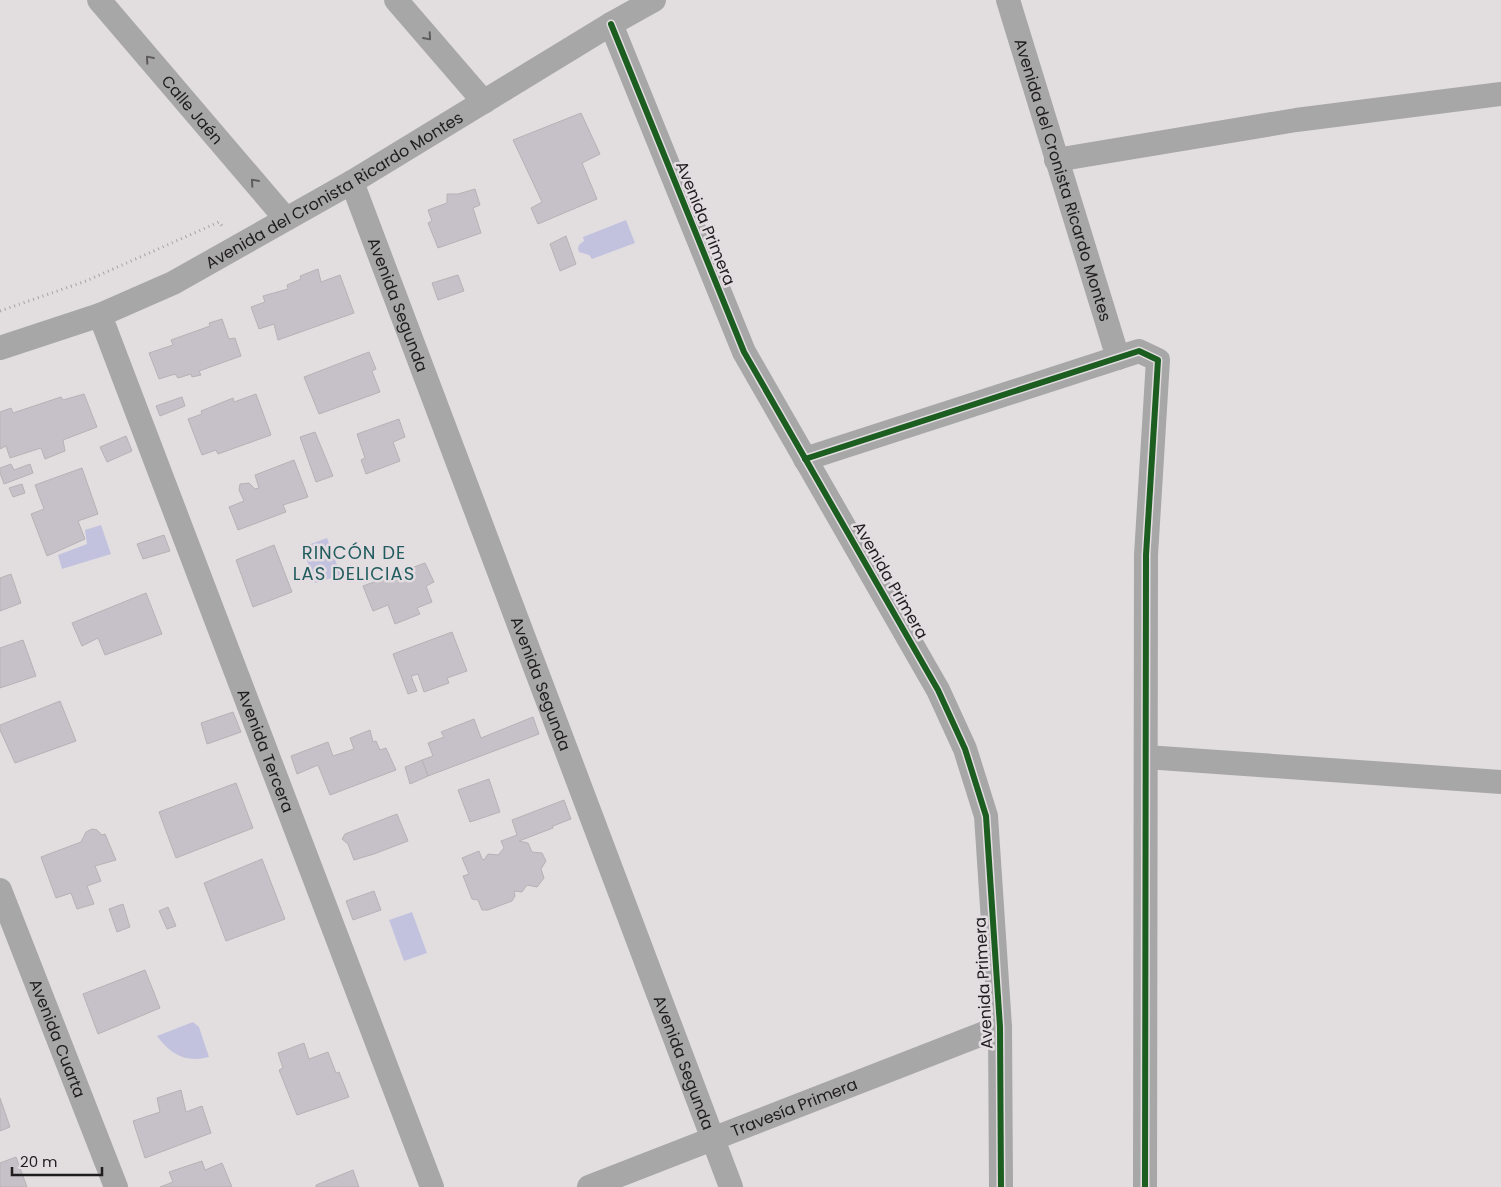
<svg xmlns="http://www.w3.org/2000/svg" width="1501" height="1187" viewBox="0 0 1501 1187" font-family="Poppins,sans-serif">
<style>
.water{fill:#c2c2de}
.building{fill:#c6c0c8;stroke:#b5b3b5}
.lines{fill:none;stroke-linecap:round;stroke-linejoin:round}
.path{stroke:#a5a3a4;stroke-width:3;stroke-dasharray:1 4;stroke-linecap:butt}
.minor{stroke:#a8a7a8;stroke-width:24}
.cycleway-casing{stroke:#e3dde1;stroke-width:9}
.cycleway{stroke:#1b5e20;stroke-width:6}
.oneway{stroke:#5d5b5c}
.labels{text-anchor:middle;stroke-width:5;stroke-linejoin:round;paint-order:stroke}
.street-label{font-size:16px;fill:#1f1d1e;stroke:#e3dde1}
.neighbourhood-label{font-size:18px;letter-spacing:1px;fill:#215c5e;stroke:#e3dde1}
</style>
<rect width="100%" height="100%" fill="#e2dee0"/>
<g class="water">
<path d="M626,220l9,23 -43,16 -3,-4 -10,-3 -1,-4 1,-3 5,-4 -1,-4z"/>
<path d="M101,525l10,29 -49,15 -4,-14 29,-11 -2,-14z"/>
<path d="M327,538l14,37 -26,8 -13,-36z"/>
<path d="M412,912l15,41 -23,8 -15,-41z"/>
<path d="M193,1022l6,5 10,30c-23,6 -38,-2 -52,-21z"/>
</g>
<g class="building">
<path d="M581,113l19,41 -18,9 15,36 -59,25 -7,-16 11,-6 -29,-62z"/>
<path d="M475,189l5,16 -7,3 8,25 -43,15 -10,-25 4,-2 -4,-11 19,-7v-9h11z"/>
<path d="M566,236l10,28 -16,7 -10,-27z"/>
<path d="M318,269l3,13 19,-7 14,38 -76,27 -4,-16 -15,5 -8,-22 14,-5 -2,-6 25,-7 -1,-4 14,-6 -1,-3z"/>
<path d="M458,275l6,16 -26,9 -6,-17z"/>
<path d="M222,319l7,20 6,-1 6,18 -42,15 2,4 -9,2 -1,-3 -13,4 -3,-4 -16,5 -10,-26 24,-8 -2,-5 39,-14 -1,-3z"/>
<path d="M369,352l7,17 -4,2 8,21 -61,22 -15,-37z"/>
<path d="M84,394l13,33 -34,13 2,11 -20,8 -4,-11 -31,10 -4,-12 -6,3v-37l11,-4 2,5 48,-16 2,3z"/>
<path d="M256,394l15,41 -53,19 -2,-4 -14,5 -14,-36 14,-5 -1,-3 32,-13 1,4z"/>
<path d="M182,397l3,9 -25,10 -4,-10z"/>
<path d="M399,419l6,18 -12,5 7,19 -34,13 -5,-14 4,-2 -8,-24z"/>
<path d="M315,432l18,44 -17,6 -16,-45z"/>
<path d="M126,436l6,15 -25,11 -7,-15z"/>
<path d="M294,460l14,37 -25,8 3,7 -48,18 -9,-23 15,-6 -5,-11 1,-6 9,-1 6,6 4,-1 -4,-13z"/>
<path d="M11,464l3,6 16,-6 3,9 -29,11 -4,-11v-5z"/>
<path d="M82,468l16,46 -20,7 7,18 -38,17 -16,-42 13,-5 -9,-24z"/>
<path d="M22,484l3,9 -12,4 -4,-9z"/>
<path d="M164,535l6,16 -27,8 -6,-15z"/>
<path d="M274,545l18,47 -39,15 -17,-47z"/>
<path d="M425,563l9,19 -8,4 6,16 -15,6 3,6 -25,10 -7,-19 -15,6 -10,-25z"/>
<path d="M11,574l10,29 -21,8v-33z"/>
<path d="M146,593l16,41 -57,21 -7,-17 -16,8 -10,-23z"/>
<path d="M452,632l15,39 -20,7 2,5 -25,9 -6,-18 -7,2 6,15 -9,3 -15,-40z"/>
<path d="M23,640l13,36 -36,12v-40z"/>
<path d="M60,701l16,40 -61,22 -15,-33v-5z"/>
<path d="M233,712l8,20 -34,12 -6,-21z"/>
<path d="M533,717l6,17 -111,42 -6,-16 11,-4 -5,-13 16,-6 -3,-5 33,-13 7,19z"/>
<path d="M370,730l3,12 3,-1 4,9 6,-2 10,22 -66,25 -12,-30 -21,9 -6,-18 37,-14 5,14 21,-7 -4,-11z"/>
<path d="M422,760l6,16 -18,8 -5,-17z"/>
<path d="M489,779l11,33 -30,10 -12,-32z"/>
<path d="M236,783l17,45 -77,30 -17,-46z"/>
<path d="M564,800l7,19 -18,7v2l-34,13 9,2 4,9 10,1 4,8 -5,8 3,9 -7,9 -10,-2 -5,7 -8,-1 1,5 -3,5 -24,9h-6l-4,-10 -6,-1 -9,-23 6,-2 -7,-16 17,-7 3,8 2,1 4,-6 10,1 6,-7 -3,-7 16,-6 -5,-15z"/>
<path d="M397,814l11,27 -34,13 -20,6 -6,-16 -6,-5 3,-5z"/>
<path d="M92,829l5,1 5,5 3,-1 11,26 -21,6 6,15 -14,5 7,18 -17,5 -6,-16 -15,5 -15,-41 40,-15 5,-10z"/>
<path d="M262,859l23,60 -59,22 -22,-58z"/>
<path d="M374,891l7,19 -28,10 -7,-19z"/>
<path d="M123,904l7,23 -13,5 -8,-23z"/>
<path d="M168,907l8,19 -9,3 -8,-18z"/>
<path d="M145,970l15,38 -62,26 -15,-40z"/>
<path d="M304,1043l5,16 19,-7 8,21 3,-1 10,25 -52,18 -18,-45 4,-2 -5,-15z"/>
<path d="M181,1090l5,22 16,-6 9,27 -66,25 -12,-37 27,-9 -3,-14z"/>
<path d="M0,1098l10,29 -10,4z"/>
<path d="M16,1157l11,30h-27v-24z"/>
<path d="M202,1161l3,9 17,-7 10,24h-72l13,-5 -4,-10z"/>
<path d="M353,1170l6,17h-43v-2z"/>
</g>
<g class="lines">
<path class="path" d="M0,311l86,-30 133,-59 3,4"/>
<g class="minor">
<path id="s1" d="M99,0l187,219"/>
<path d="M396,0l88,102"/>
<path id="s2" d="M1008,0l110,358"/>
<path d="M611,24l133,328 194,338 27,59 21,67 14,211 1,160"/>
<path d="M1056,160l240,-40 205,-26"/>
<path id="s3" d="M352,182l379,1005"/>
<path id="s4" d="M100,315l332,872"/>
<path id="s5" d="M0,348l100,-33 73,-32 179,-101 259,-158 43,-24"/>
<path d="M805,459l334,-108 19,9 -12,195 -1,632"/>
<path d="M1146,757l355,25"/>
<path id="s6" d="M0,890l116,297"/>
<path id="s7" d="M589,1187l411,-160"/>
</g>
<g class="cycleway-casing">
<g id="cycleway">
<path d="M611,24l133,328 194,338 27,59 21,67 14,211 1,160"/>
<path d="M805,459l334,-108 19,9 -12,195 -1,632"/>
</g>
</g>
<use href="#cycleway" class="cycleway"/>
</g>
<defs><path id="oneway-chevron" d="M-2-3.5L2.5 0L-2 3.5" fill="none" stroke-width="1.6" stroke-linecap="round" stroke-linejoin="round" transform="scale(1.25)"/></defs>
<g class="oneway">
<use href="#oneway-chevron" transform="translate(428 37) rotate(49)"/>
<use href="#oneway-chevron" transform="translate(149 59) rotate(-131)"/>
<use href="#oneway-chevron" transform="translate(254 182) rotate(-131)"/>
</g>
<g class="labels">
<g class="street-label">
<text dy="6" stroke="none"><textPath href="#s1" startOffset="144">Calle Jaén</textPath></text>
<text dy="6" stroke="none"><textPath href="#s2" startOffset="188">Avenida del Cronista Ricardo Montes</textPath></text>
<text dy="6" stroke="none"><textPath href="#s5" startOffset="371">Avenida del Cronista Ricardo Montes</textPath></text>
<text transform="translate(706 223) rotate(68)" y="6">Avenida Primera</text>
<text dy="6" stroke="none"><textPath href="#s3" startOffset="131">Avenida Segunda</textPath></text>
<text transform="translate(891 580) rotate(60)" y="6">Avenida Primera</text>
<text dy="6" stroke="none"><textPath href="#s3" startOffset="536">Avenida Segunda</textPath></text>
<text dy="6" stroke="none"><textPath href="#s4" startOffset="466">Avenida Tercera</textPath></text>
<text transform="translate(983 983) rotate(-93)" y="6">Avenida Primera</text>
<text dy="6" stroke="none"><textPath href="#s6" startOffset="159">Avenida Cuarta</textPath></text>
<text dy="6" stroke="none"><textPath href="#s3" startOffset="941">Avenida Segunda</textPath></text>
<text dy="6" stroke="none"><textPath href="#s7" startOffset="220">Travesía Primera</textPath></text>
</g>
<g class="neighbourhood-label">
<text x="354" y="559">RINCÓN DE<tspan x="354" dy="21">LAS DELICIAS</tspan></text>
</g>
</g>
<path d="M12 1167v8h90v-8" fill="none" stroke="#1f1d1e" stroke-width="2.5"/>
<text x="20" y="1167" font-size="15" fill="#1f1d1e" stroke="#e3dde1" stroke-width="4" paint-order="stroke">20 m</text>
</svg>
